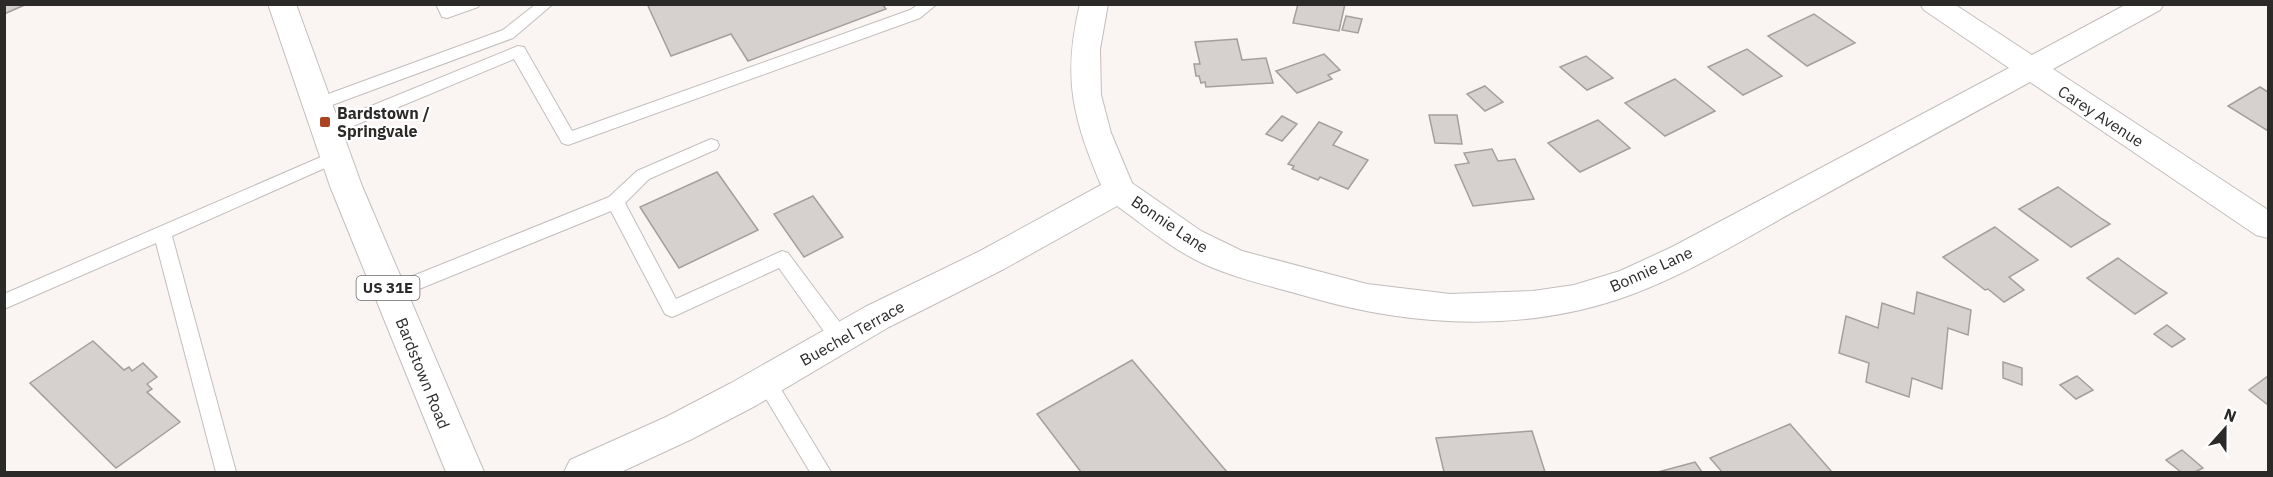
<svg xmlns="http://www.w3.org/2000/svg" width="2273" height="477" viewBox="0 0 2273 477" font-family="'IBM Plex Sans',sans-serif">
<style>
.building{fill:#d6d0cf;stroke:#a49f9d;stroke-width:1.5}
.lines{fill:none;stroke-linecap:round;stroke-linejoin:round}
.lane-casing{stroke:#c3bebc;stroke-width:2}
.street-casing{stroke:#c3bebc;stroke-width:2}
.primary-casing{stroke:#c3bebc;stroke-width:2}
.lane{fill:#fff;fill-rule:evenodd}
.street{fill:#fff;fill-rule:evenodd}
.primary{fill:#fff;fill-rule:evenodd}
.poi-dot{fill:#aa4320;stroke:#fff;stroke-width:2}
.labels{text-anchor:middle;stroke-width:4.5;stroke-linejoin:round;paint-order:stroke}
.shield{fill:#fff;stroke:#6b6a69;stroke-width:1.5}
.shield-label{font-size:15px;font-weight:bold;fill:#2c2a29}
.poi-label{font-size:16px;font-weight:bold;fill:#2c2a29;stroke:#fff;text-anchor:start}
.street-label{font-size:16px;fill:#2c2a29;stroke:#fff}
</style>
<rect width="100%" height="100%" fill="#faf4f2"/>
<g class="building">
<path d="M4,4h23l-23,10z"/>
<path d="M654,4h228l4,5 -138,52 -17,-27 -60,22 -23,-50z"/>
<path d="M1298,4h47l-6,27 -46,-8z"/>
<path d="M1814,14l41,29 -48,23 -39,-30z"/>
<path d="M1346,16l16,3 -4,14 -16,-3z"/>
<path d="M1237,39l5,21 24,-2 7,25 -67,4 -1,-5 -4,1 -2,-7h-3l-2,-12h6l-5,-22z"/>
<path d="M1747,49l35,27 -39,19 -35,-28z"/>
<path d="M1324,54l16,16 -12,5 4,4 -35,14 -21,-22z"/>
<path d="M1586,56l27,22 -26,12 -27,-23z"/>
<path d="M1675,79l40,32 -50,25 -40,-33z"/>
<path d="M1485,86l18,16 -18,9 -18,-17z"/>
<path d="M2260,87l8,5v39l-40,-25z"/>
<path d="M1429,115h28l5,29 -27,-1z"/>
<path d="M1282,116l15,8 -15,17 -16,-7z"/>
<path d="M1598,120l32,28 -50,24 -32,-29z"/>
<path d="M1319,122l23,10 -9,13 35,15 -20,29 -28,-12 -2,3 -26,-11 2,-3 -6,-2z"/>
<path d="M1492,149l6,12 17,-2 19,40 -61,7 -18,-41 14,-2 -5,-10z"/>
<path d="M717,172l41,58 -79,38 -39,-61z"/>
<path d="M2058,187l44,32 8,5 -39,23 -52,-38z"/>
<path d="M813,196l30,41 -39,20 -30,-43z"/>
<path d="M1995,227l43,33 -29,17 15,13 -20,12 -16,-13 -3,1 -42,-33z"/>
<path d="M2118,258l41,30 8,5 -32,21 -48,-36z"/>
<path d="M1917,292l54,18 -3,25 -20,-7 -6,61 -30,-11 -3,19 -43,-15 3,-19 -30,-10 7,-37 32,12 4,-25 32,11z"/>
<path d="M2167,325l18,14 -13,8 -18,-13z"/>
<path d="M93,341l31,29 5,-3 3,4 11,-8 14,14 -10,7 5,5 -5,3 33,30 -64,46 -86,-85z"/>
<path d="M1132,360l45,53 50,59h-146l-44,-58z"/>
<path d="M2003,362l19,6v17l-19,-7z"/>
<path d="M2077,376l16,14 -17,9 -16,-14z"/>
<path d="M2268,376v29l-19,-15z"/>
<path d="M1790,424l42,48h-110l-12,-14z"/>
<path d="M1532,431l13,41h-101l-8,-34z"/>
<path d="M2182,450l21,18 -8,4h-14l-15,-12z"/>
<path d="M1695,462l7,10h-44l30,-8z"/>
</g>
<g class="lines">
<g class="lane-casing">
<g id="lane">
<path d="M436,4h44l-2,3 -31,11 -5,-1z"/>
<path d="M536,4h17l-40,34 -189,70h-12l-2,-4 2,-4 191,-70z"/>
<path d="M919,4h18l-17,14 -352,127 -6,-2 -48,-84 -180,75h-12l-2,-4 2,-4 196,-80 6,1 48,84 338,-121z"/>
<path d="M711,139l6,2 2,4 -2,4 -68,30 -24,24 51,96 106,-48 6,2 59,79 3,6 -3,6 -7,2 -7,-2 -54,-76 -100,46 -7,3 -7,-3 -54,-103 -214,87 -7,2 -7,-2 -2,-5 2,-5 226,-91 28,-26z"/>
<path d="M337,150l6,2 3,4 -3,4 -171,76 64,236h-20l-60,-229 -152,66v-15z"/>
<path d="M766,374l7,2 58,96h-21l-54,-90 3,-6z"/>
</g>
</g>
<g class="street-casing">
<path id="street" d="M1080,4h28l-8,45 1,46 10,38 21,50 69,48 41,20 125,33 83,10 83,-3 41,-6 46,-14 52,-24 337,-179 -85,-58 -4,-6h34l78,51 95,-51h37l-4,6 -107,59 215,141v28l-12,-3 -226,-153c-76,41 -152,83 -228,125 -55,30 -110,65 -169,87 -104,39 -218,34 -324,3 -34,-10 -72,-18 -105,-33 -31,-14 -59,-38 -87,-58l-113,63 -115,58 -132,78 -65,34 -71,33h-57l6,-12 96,-43 65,-34 134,-76 115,-56 121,-66c-28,-67 -39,-107 -21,-181z"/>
</g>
<g class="primary-casing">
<path id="primary" d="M268,4h28l66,182 122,286h-38l-116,-286z"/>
</g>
<use href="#lane" class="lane"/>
<use href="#street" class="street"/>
<use href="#primary" class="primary"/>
</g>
<rect class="poi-dot" x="319" y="116" width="12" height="12" rx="3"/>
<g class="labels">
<rect class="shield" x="356.5" y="276" width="63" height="24" rx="4.5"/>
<g class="shield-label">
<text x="388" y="293">US 31E</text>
</g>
<g class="poi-label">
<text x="337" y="119">Bardstown /<tspan x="337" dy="18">Springvale</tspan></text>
</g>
<g class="street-label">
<text transform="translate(2101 116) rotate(33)" y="6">Carey Avenue</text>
<text transform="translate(1170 224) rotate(34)" y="6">Bonnie Lane</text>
<text transform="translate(1651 269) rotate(-24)" y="6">Bonnie Lane</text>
<text transform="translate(852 333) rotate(-29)" y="6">Buechel Terrace</text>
<text transform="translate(423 373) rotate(68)" y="6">Bardstown Road</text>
</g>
</g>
<rect width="2273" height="477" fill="none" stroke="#2c2a29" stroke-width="12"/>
<g transform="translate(2225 429) rotate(21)" stroke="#ffffff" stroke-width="4.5" paint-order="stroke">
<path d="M0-4.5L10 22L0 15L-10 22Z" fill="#2c2a29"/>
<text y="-9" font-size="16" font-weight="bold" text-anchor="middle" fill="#2c2a29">N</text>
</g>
</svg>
